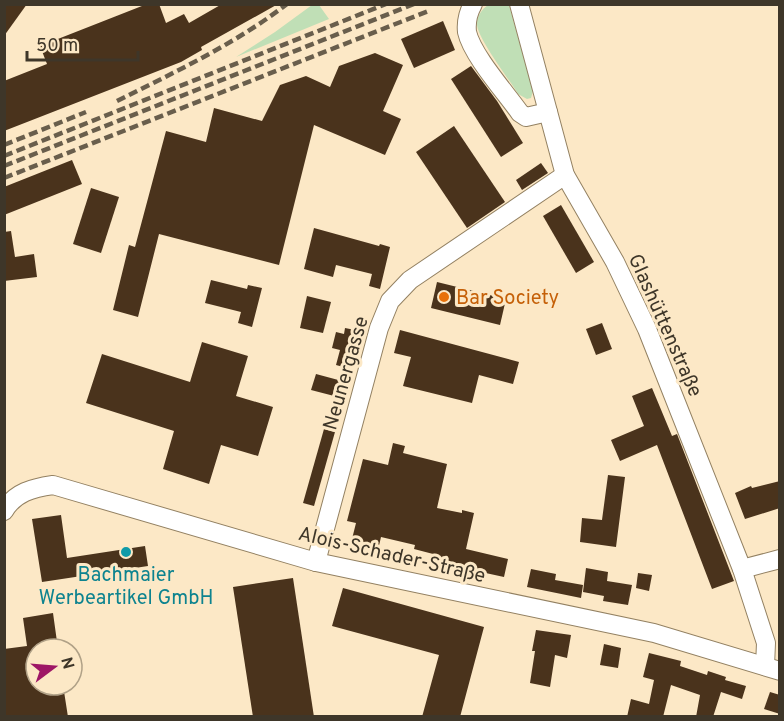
<svg xmlns="http://www.w3.org/2000/svg" width="784" height="721" viewBox="0 0 784 721" font-family="Overpass,sans-serif">
<style>
.green{fill:#c0dfb6}
.building{fill:#4a331c}
.lines{fill:none;stroke-linecap:round;stroke-linejoin:round}
.minor-casing{stroke:#938162;stroke-width:20}
.minor{stroke:#fff;stroke-width:18}
.rail{stroke:#695e4c;stroke-width:4.5;stroke-dasharray:9 4.5;stroke-linecap:butt}
.food-dot{fill:#e8710a;stroke:#fce8c6;stroke-width:2}
.culture-dot{fill:#0f9aa8;stroke:#fce8c6;stroke-width:2}
.labels{text-anchor:middle;stroke-width:6;stroke-linejoin:round;paint-order:stroke}
.food-label{font-size:20px;fill:#c56008;stroke:#fce8c6;text-anchor:start}
.street-label{font-size:20px;fill:#3e3629;stroke:#fce8c6}
.culture-label{font-size:20px;fill:#0d838f;stroke:#fce8c6}
</style>
<rect width="100%" height="100%" fill="#fce8c6"/>
<g class="green">
<path d="M312,5h7l10,14 -93,38 39,-25z"/>
<path d="M488,5h21l24,86 -2,7 -4,1 -9,-5c-8,-14 -41,-56 -41,-70 0,-8 5,-15 11,-19z"/>
</g>
<g class="building">
<path d="M4,4h23l-23,32z"/>
<path d="M147,4h12l7,19 18,-9 5,9 33,-19h56l-77,43 1,3 -21,12 -177,69v-50l43,-17 -7,-18z"/>
<path d="M443,21l12,29 -41,18 -13,-29z"/>
<path d="M375,53l28,12 -20,46 18,8 -16,36 -71,-30 -35,140 -120,-31 -21,83 -25,-7 16,-65 6,2 31,-116 40,11 8,-34 48,13 18,-36 26,-9 24,11 9,-21z"/>
<path d="M471,66l26,35 26,42 -22,14 -50,-78z"/>
<path d="M454,126l51,76 -38,26 -51,-76z"/>
<path d="M72,160l10,24 -78,31v-28z"/>
<path d="M541,163l7,10 -26,17 -6,-10z"/>
<path d="M91,188l28,9 -18,56 -28,-9z"/>
<path d="M561,205l33,57 -18,11 -33,-57z"/>
<path d="M314,228l65,18 1,-2 10,3 -10,42 -11,-3 3,-12 -36,-9 -3,12 -29,-8z"/>
<path d="M11,231l4,26 19,-3 3,23 -33,4v-49z"/>
<path d="M211,280l36,9 1,-4 14,3 -10,39 -14,-4 3,-11 -36,-9z"/>
<path d="M437,282l69,17 -6,26 -69,-17z"/>
<path d="M307,296l24,6 -8,31 -23,-5z"/>
<path d="M602,323l10,26 -16,6 -10,-26z"/>
<path d="M345,328l10,2 -1,7h4l-4,16 -4,-1 -3,16 -11,-3 4,-15 -8,-2 4,-16 8,2z"/>
<path d="M400,330l119,32 -6,22 -34,-9 -7,28 -69,-17 8,-29 -17,-4z"/>
<path d="M202,342l46,14 -12,40 37,11 -15,49 -37,-11 -12,39 -46,-15 11,-38 -88,-28 16,-49 88,28z"/>
<path d="M316,374l26,7 -4,16 -27,-7z"/>
<path d="M652,388l20,48 5,-2 57,147 -22,8 -55,-144 -37,16 -9,-21 33,-14 -12,-30z"/>
<path d="M324,429l11,3 -21,74 -11,-3z"/>
<path d="M393,443l12,3 -2,7 44,11 -10,44 25,5v-3l12,3 -8,36 42,10 -4,18 -69,-15 2,-7 -23,-6 1,-4 -34,-8 -3,13 -27,-7 5,-20 -9,-2 16,-62 25,6z"/>
<path d="M608,475l17,2 -9,70 -36,-5 2,-24 20,2z"/>
<path d="M780,481v27l-35,11 -10,-26 16,-7 1,2z"/>
<path d="M61,515l6,43 78,-12 3,20 -106,16 -10,-63z"/>
<path d="M586,568l22,4 -1,9 25,4 -4,20 -25,-4 1,-5 -21,-4z"/>
<path d="M531,569l25,5 -1,6 28,5 -2,13 -54,-11z"/>
<path d="M638,573l14,2 -3,16 -13,-3z"/>
<path d="M293,578l21,139h-61l-20,-130z"/>
<path d="M343,588l141,39 -24,90h-38l17,-62 -107,-29z"/>
<path d="M53,613l5,36h-22v36h27l5,32h-62l-2,-68 23,-3 -4,-28z"/>
<path d="M536,630l35,5 -4,23 -12,-3 -5,32 -20,-4 5,-32h-3z"/>
<path d="M604,644l17,4 -3,20 -18,-3z"/>
<path d="M649,653l32,8 -1,5 27,9 1,-4 18,6 -1,3 21,6 -4,13 -21,-7 -8,25h-17l4,-22 -29,-10 -8,32h-36l4,-18 18,5 5,-24 -11,-3z"/>
<path d="M770,692l10,3v19l-16,-5z"/>
</g>
<g class="lines">
<g class="minor-casing">
<g id="minor">
<path d="M473,4c-5,9 -7,19 -6,28 5,23 39,61 53,81l6,4 22,-5"/>
<path d="M519,4l46,171 50,87 32,67 95,240 24,74 -1,23"/>
<path d="M4,511c11,-19 29,-23 49,-26l263,77 338,71 126,38"/>
<path d="M316,562l63,-234 11,-27 20,-21 155,-105"/>
<path d="M742,569l38,-10"/>
</g>
</g>
<use href="#minor" class="minor"/>
<g class="rail">
<path d="M117,101c58,-29 118,-57 170,-97"/>
<path d="M4,145l82,-33"/>
<path d="M4,156l382,-152"/>
<path d="M4,166l410,-162"/>
<path d="M4,178l427,-168"/>
</g>
</g>
<circle class="food-dot" cx="444" cy="297" r="6"/>
<circle class="culture-dot" cx="126" cy="552" r="6"/>
<g class="labels">
<g class="food-label">
<text x="456" y="304">Bar Society</text>
</g>
<g class="street-label">
<text transform="translate(666 325) rotate(66)" y="7">Glashüttenstraße</text>
<text transform="translate(345 373) rotate(-74)" y="7">Neunergasse</text>
<text transform="translate(392 554) rotate(13)" y="7">Alois-Schader-Straße</text>
</g>
<g class="culture-label">
<text x="126" y="581">Bachmaier<tspan x="126" dy="23">Werbeartikel GmbH</tspan></text>
</g>
</g>
<rect width="784" height="721" fill="none" stroke="#3e3629" stroke-width="12"/>
<g transform="translate(54 667) rotate(74)"><circle r="28" fill="#fce8c6" stroke="#b0a187" stroke-width="1.5"/>
<path d="M0-4.5L10 22L0 15L-10 22Z" fill="#9e1766"/>
<text y="-9" font-size="16" font-weight="bold" text-anchor="middle" fill="#3e3629">N</text>
</g>
<path d="M27 51v9h111v-9" fill="none" stroke="#3e3629" stroke-width="3"/>
<text x="36" y="51" font-size="18" fill="#3e3629" stroke="#fce8c6" stroke-width="4.5" paint-order="stroke">50 m</text>
</svg>
